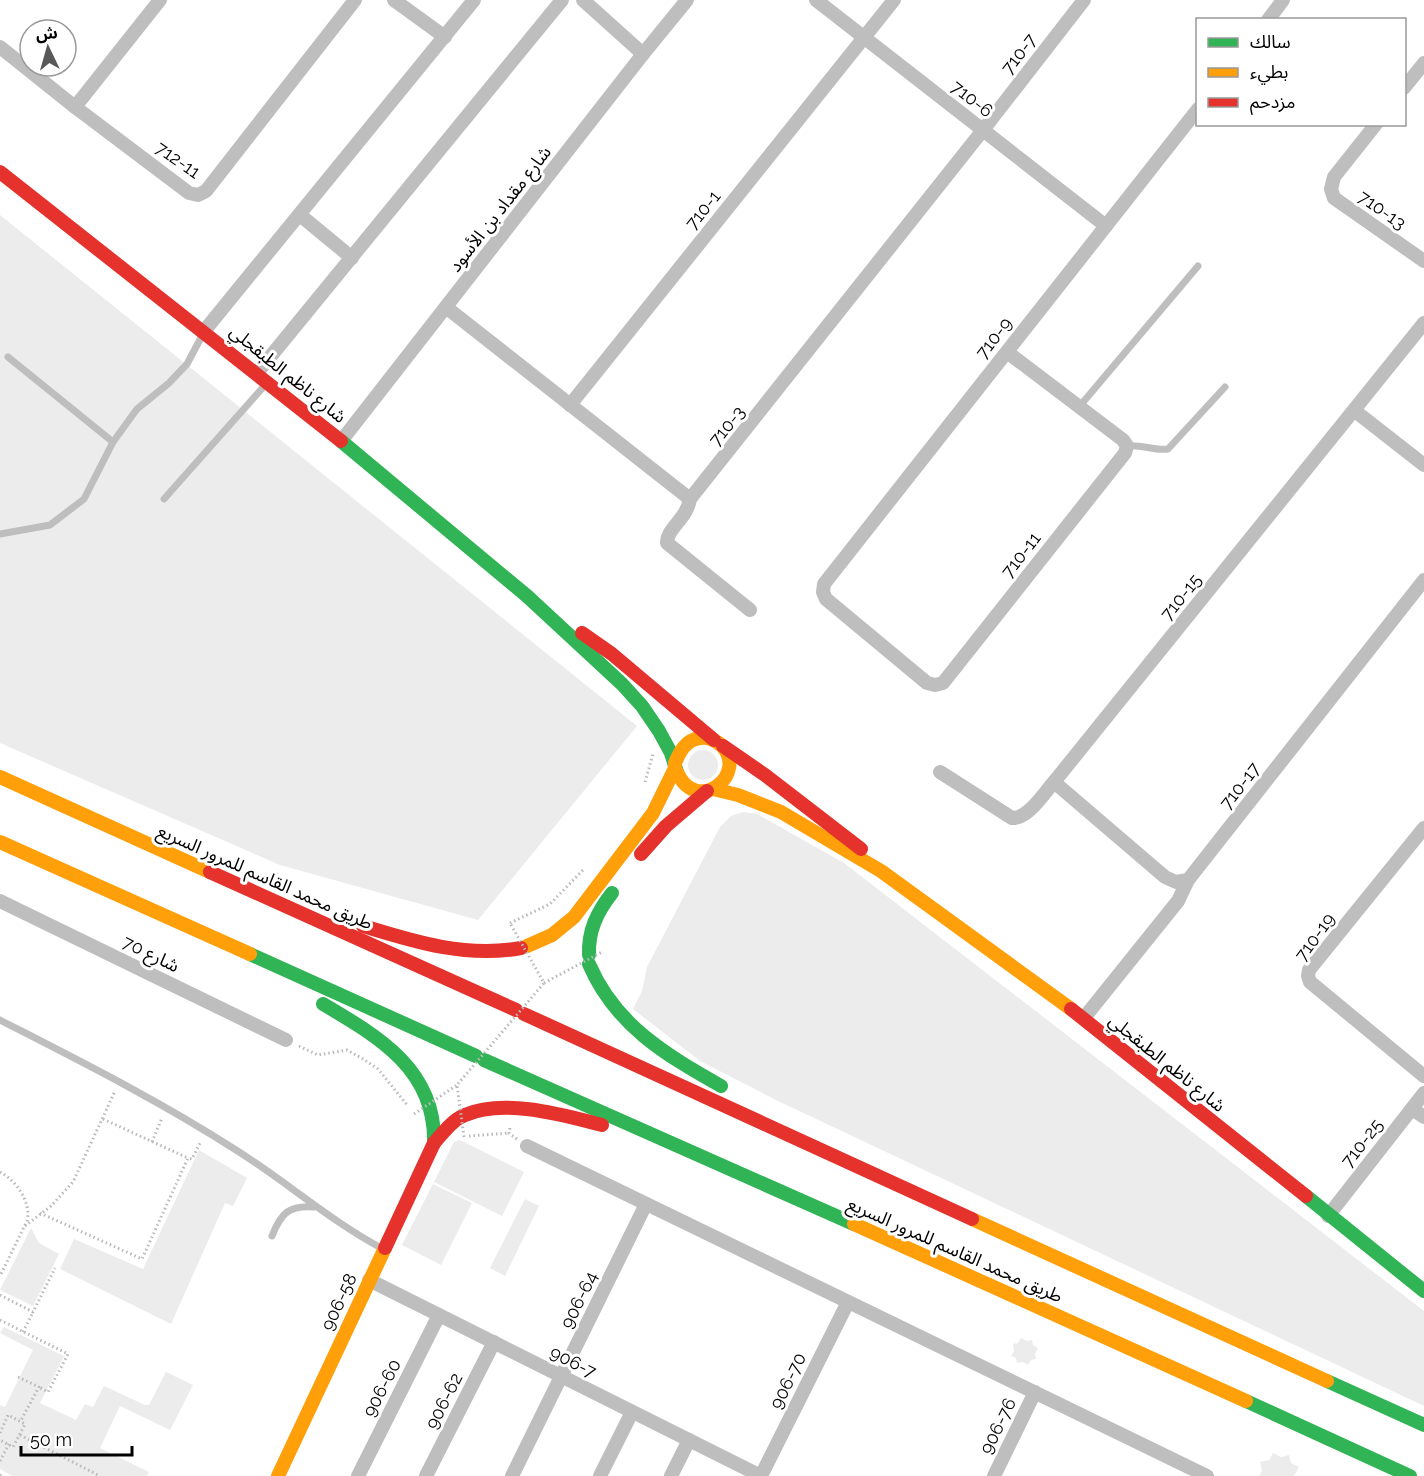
<svg xmlns="http://www.w3.org/2000/svg" width="1424" height="1476" viewBox="0 0 1424 1476" font-family="Raleway,'Noto Sans Arabic',sans-serif">
<style>
.green{fill:#ececec}
.lines{fill:none;stroke-linecap:round;stroke-linejoin:round}
.path{stroke:#b9b9b9;stroke-width:3;stroke-dasharray:1.5 3;stroke-linecap:butt}
.lane{stroke:#bebebe;stroke-width:7}
.street{stroke:#bebebe;stroke-width:14}
.fast{stroke:#30b455;stroke-width:14}
.slow{stroke:#ff9f0a;stroke-width:14}
.jam{stroke:#e5322d;stroke-width:14}
.path-bridge{stroke:#b9b9b9;stroke-width:3;stroke-dasharray:1.5 3;stroke-linecap:butt}
.labels{text-anchor:middle;stroke-width:6;stroke-linejoin:round;paint-order:stroke}
.street-label{font-size:18px;fill:#000;stroke:#fff}
</style>
<rect width="100%" height="100%" fill="#fff"/>
<g class="green">
<path d="M0,215l637,511 -159,194 -198,-55 -280,-122z"/>
<circle cx="703" cy="765" r="15"/>
<path d="M743,812l14,2 87,49 580,448v95l-648,-306 -76,-39 -67,-52 9,-18 5,-24 73,-140 11,-11z"/>
<path d="M460,1140l64,32 -22,44 -68,-34 20,-40z"/>
<path d="M199,1150l48,28 -14,28 -8,-3 -54,121 -111,-55 14,-30 69,30z"/>
<path d="M433,1184l39,19 -31,62 -39,-20z"/>
<path d="M525,1199l14,7 -34,70 -15,-8z"/>
<path d="M31,1228l8,15 20,11 -26,52 -33,-16z"/>
<path d="M4,1327l60,29 -24,47 36,17 9,-16 8,3 11,-21 41,19h4l17,-33 27,13 -23,45 -50,-24 -20,42 49,24 -2,4h-135l-12,-7v-64l5,2 28,-57 -33,-17z"/>
<path d="M1021,1338l6,3 5,-1 1,5 5,3 -3,6 1,5 -5,1 -3,5 -5,-3 -6,1 -1,-5 -5,-2 3,-5 -1,-7 5,-1z"/>
<path d="M1273,1453l8,4 8,-2 2,8 8,4 -5,9h-35l3,-5 -2,-9 9,-2z"/>
</g>
<g class="lines">
<g class="path">
<path d="M645,782l8,-28"/>
<path d="M510,923l40,-19 33,-34"/>
<path d="M299,1046l19,9 29,-5 16,9 15,10 30,37"/>
<path d="M103,1119l85,39"/>
<path d="M510,1128l-1,5 8,6"/>
<path d="M469,1136l40,-3"/>
<path d="M152,1142l10,-24"/>
<path d="M0,1172c16,8 32,31 27,49l-27,55"/>
<path d="M40,1213l102,46 46,-101 4,1 9,-18"/>
<path d="M25,1226l26,-20 22,-24 42,-91"/>
<path d="M0,1295l33,17 22,-44"/>
<path d="M0,1320l68,34 -20,38 -9,-5"/>
<path d="M23,1332l10,-20"/>
<path d="M18,1377l21,10 -19,35"/>
<path d="M0,1433l8,-18 17,9 -12,23 -13,-7"/>
<path d="M20,1435l80,41"/>
<path d="M0,1461l9,-17"/>
<path d="M0,1475l2,1"/>
</g>
<g class="lane">
<path d="M8,357l105,85"/>
<path d="M1079,407l119,-141"/>
<path d="M1127,446c14,-2 27,5 41,3l57,-62"/>
<path d="M164,499l102,-115"/>
<path d="M0,534l50,-9 34,-26 29,-57 24,-33 32,-26 18,-19 17,-32"/>
<path d="M0,1020c80,41 160,81 236,130 51,32 93,70 147,99"/>
<path d="M272,1236c9,-23 17,-31 42,-29"/>
</g>
<g class="street">
<path d="M160,0l-85,107 114,86 9,2 8,-4 149,-191"/>
<path d="M394,0l51,37"/>
<path d="M583,0l60,54"/>
<path d="M816,0l290,226"/>
<path d="M1268,20l15,-20"/>
<path d="M0,47l75,60"/>
<path d="M1404,88l20,-25"/>
<path d="M1376,124l-42,53 -3,12 3,9 90,63"/>
<path d="M300,215l52,43"/>
<path d="M447,308l243,191 293,-369 101,-130"/>
<path d="M205,330l269,-330"/>
<path d="M1007,352l116,88 4,6 -2,7 -182,230 -8,2 -8,-2 -101,-84 -3,-7 1,-8 374,-475"/>
<path d="M257,373l305,-373"/>
<path d="M570,405l324,-405"/>
<path d="M1355,411l69,54"/>
<path d="M342,440l301,-386 44,-54"/>
<path d="M690,499c-3,20 -24,30 -23,44l83,67"/>
<path d="M940,772l72,46c16,1 32,-25 42,-36l370,-459"/>
<path d="M1054,782l111,95 11,5 12,-2 236,-300"/>
<path d="M1424,828l-115,142 -1,6 2,6 114,94"/>
<path d="M0,901l286,139"/>
<path d="M1084,1018l94,-117 10,-21"/>
<path d="M1412,1109l12,8"/>
<path d="M527,1146l680,330"/>
<path d="M1328,1216l96,-123"/>
<path d="M369,1280l392,196"/>
<path d="M358,1476l81,-161"/>
<path d="M426,1476l68,-134"/>
<path d="M512,1476l134,-272"/>
<path d="M600,1476l32,-64"/>
<path d="M671,1476l18,-36"/>
<path d="M761,1476l87,-174"/>
<path d="M994,1476l41,-84"/>
</g>
<g class="fast">
<path d="M341,441l186,155 95,88 20,22 17,25 12,22 6,19"/>
<path d="M250,954l226,102"/>
<path d="M589,955c-1,-24 8,-43 23,-62"/>
<path d="M589,964c26,61 77,91 132,122"/>
<path d="M323,1004c56,33 113,66 111,139"/>
<path d="M484,1060l370,164"/>
<path d="M1306,1196l118,95"/>
<path d="M1327,1381l97,44"/>
<path d="M1246,1401l164,75"/>
</g>
<g class="slow">
<path d="M675,763c5,-12 11,-23 25,-25 8,-1 15,2 21,7 29,28 -24,72 -44,27"/>
<path d="M0,777l210,95"/>
<path d="M713,789l25,6 43,17 100,59 190,138"/>
<path d="M0,842l250,112"/>
<path d="M527,946l25,-11 22,-18 79,-104 22,-45"/>
<path d="M972,1219l355,162"/>
<path d="M854,1224l392,177"/>
<path d="M278,1476l107,-228"/>
</g>
<g class="jam">
<path d="M0,172l341,269"/>
<path d="M582,633l30,21 102,86"/>
<path d="M723,746l42,29 96,74"/>
<path d="M641,854l25,-28 41,-35"/>
<path d="M210,872l306,138"/>
<path d="M363,926c52,16 103,32 158,22"/>
<path d="M1071,1009l235,187"/>
<path d="M524,1014l448,205"/>
<path d="M434,1143c9,-10 18,-23 31,-28 39,-17 98,0 137,10"/>
<path d="M385,1248l49,-105"/>
</g>
<g class="path-bridge">
<path d="M544,983l58,-31"/>
<path d="M414,1114l43,-29"/>
<path d="M464,1137l-7,-52 87,-102 -34,-60"/>
</g>
</g>
<g class="labels">
<g class="street-label">
<text transform="translate(1019 54) rotate(-52)" y="6">710-7</text>
<text transform="translate(972 99) rotate(38)" y="6">710-6</text>
<text transform="translate(178 160) rotate(35)" y="6">712-11</text>
<text transform="translate(500 209) rotate(-52)" y="6">شارع مقداد بن الأسود</text>
<text transform="translate(703 210) rotate(-51)" y="6">710-1</text>
<text transform="translate(1382 210) rotate(35)" y="6">710-13</text>
<text transform="translate(994 338) rotate(-52)" y="6">710-9</text>
<text transform="translate(288 374) rotate(39)" y="6">شارع ناظم الطبقجلي</text>
<text transform="translate(727 426) rotate(-51)" y="6">710-3</text>
<text transform="translate(1021 555) rotate(-52)" y="6">710-11</text>
<text transform="translate(1181 597) rotate(-51)" y="6">710-15</text>
<text transform="translate(1240 786) rotate(-52)" y="6">710-17</text>
<text transform="translate(265 877) rotate(24)" y="6">طريق محمد القاسم للمرور السريع</text>
<text transform="translate(1315 937) rotate(-54)" y="6">710-19</text>
<text transform="translate(151 954) rotate(26)" y="6">شارع 70</text>
<text transform="translate(1167 1063) rotate(39)" y="6">شارع ناظم الطبقجلي</text>
<text transform="translate(1362 1143) rotate(-52)" y="6">710-25</text>
<text transform="translate(955 1250) rotate(24)" y="6">طريق محمد القاسم للمرور السريع</text>
<text transform="translate(579 1300) rotate(-64)" y="6">906-64</text>
<text transform="translate(339 1302) rotate(-65)" y="6">906-58</text>
<text transform="translate(573 1362) rotate(27)" y="6">906-7</text>
<text transform="translate(788 1381) rotate(-64)" y="6">906-70</text>
<text transform="translate(382 1388) rotate(-63)" y="6">906-60</text>
<text transform="translate(444 1401) rotate(-63)" y="6">906-62</text>
<text transform="translate(998 1426) rotate(-64)" y="6">906-76</text>
</g>
</g>
<rect x="1196" y="18" width="210" height="108" fill="#ffffff" stroke="#999999" stroke-width="1.5"/>
<rect x="1208" y="38" width="30" height="9" fill="#30b455" stroke="#999999" stroke-width="1.5"/>
<text x="1250" y="48" font-size="18" fill="#000000">سالك</text>
<rect x="1208" y="68" width="30" height="9" fill="#ff9f0a" stroke="#999999" stroke-width="1.5"/>
<text x="1250" y="78" font-size="18" fill="#000000">بطيء</text>
<rect x="1208" y="98" width="30" height="9" fill="#e5322d" stroke="#999999" stroke-width="1.5"/>
<text x="1250" y="108" font-size="18" fill="#000000">مزدحم</text>
<g transform="translate(48 48) rotate(355)"><circle r="28" fill="#ffffff" stroke="#999999" stroke-width="1.5"/>
<path d="M0-4.5L10 22L0 15L-10 22Z" fill="#595959"/>
<text y="-9" font-size="16" font-weight="bold" text-anchor="middle" fill="#000000">ش</text>
</g>
<path d="M21 1446v9h111v-9" fill="none" stroke="#000000" stroke-width="3"/>
<text x="30" y="1446" font-size="18" fill="#000000" stroke="#ffffff" stroke-width="4.5" paint-order="stroke">50 m</text>
</svg>
